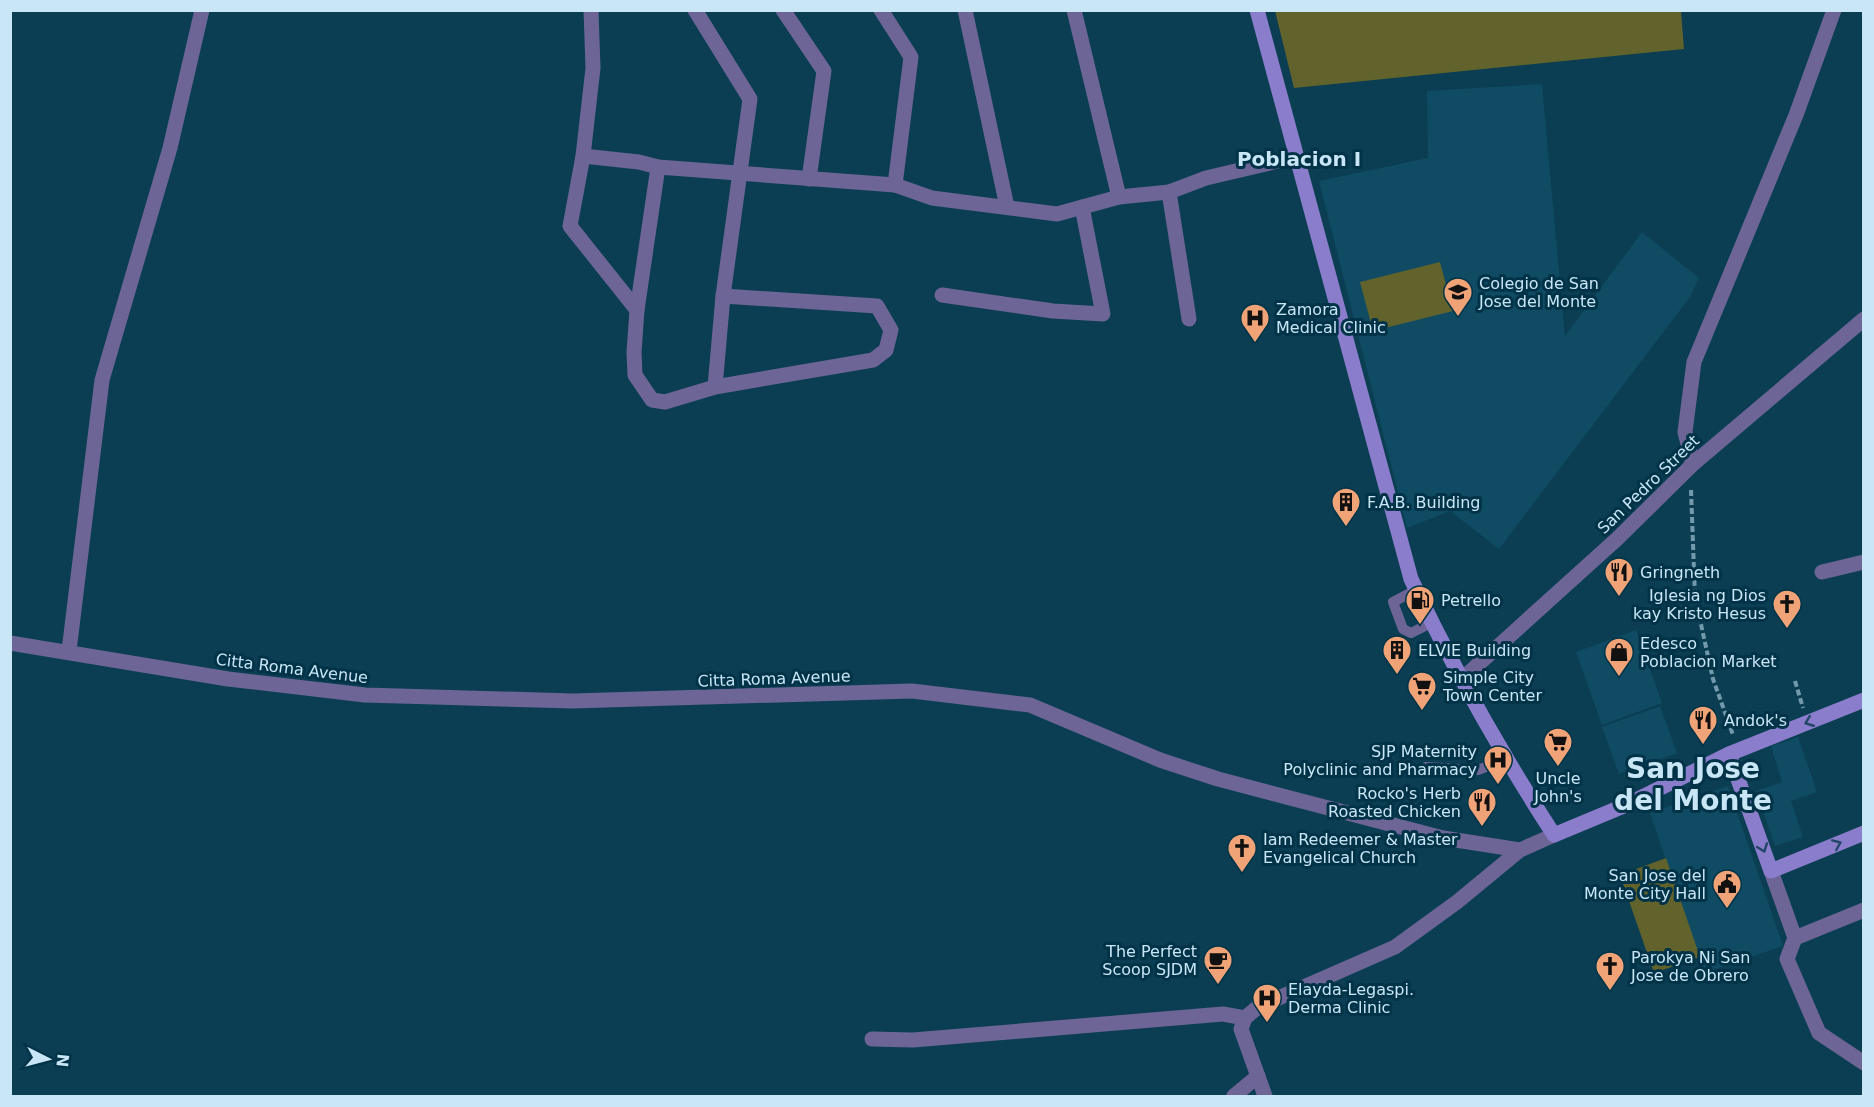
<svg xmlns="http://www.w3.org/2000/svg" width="1874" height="1107" viewBox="0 0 1874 1107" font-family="'DejaVu Sans',sans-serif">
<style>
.built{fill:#0f4b63}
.green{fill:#61622c}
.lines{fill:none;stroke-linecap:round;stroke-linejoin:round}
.path{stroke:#739aac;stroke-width:4;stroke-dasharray:6 3;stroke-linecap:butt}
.service{stroke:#6c6596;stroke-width:10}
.minor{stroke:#6c6596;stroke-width:15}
.tertiary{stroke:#6c6596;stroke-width:15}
.secondary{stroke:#8a7dcb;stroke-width:15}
.oneway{stroke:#224668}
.labels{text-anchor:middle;stroke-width:6;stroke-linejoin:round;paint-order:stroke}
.poi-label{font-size:16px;fill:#c8e6f6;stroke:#003347;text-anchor:start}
.street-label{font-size:16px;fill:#c8e6f6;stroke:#003347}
.quarter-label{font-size:20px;font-weight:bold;fill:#c8e6f6;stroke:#003347}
.town-label{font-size:28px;font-weight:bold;fill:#c8e6f6;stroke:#003347}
</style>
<rect width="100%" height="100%" fill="#0b3e52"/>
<g class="built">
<path d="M1542,84l23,252 77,-104 57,46 -9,19 -191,252 -49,-38 -43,17 -88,-347 109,-23 -1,-67z"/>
<path d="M1636,630l26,73 -60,22 -26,-73z"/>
<path d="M1660,706l17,47 -58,21 -17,-47z"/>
<path d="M1798,737l19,55 -26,9 12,36 -28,9 -19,-55 26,-9 -11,-36z"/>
<path d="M1728,786l55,160 -79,27 -54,-160z"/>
</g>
<g class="green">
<path d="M1275,11h406l3,38 -390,39z"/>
<path d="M1440,262l13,49 -80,20 -13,-49z"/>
<path d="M1666,858l34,99 -46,16 -34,-98z"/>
</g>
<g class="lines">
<g class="path">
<path d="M1691,490l4,107 18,82 20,56"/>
<path d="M1795,681l8,27"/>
</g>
<g class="service">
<path d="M1416,590l-23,12 10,27 8,4 20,-10"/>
<path d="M1426,767l52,3 28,-11"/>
</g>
<g class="minor">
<path d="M591,10l2,58 -10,88 -13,70 67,84"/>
<path d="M695,10l55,89 -27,197 -8,91"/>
<path d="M783,10l41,61 -15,108"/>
<path d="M881,10l30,47 -16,128"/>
<path d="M965,10l42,197"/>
<path d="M1074,10l45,187"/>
<path d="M583,156l56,6 19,5 237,18 37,13 125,16 62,-17 50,-5 37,-14 89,-21"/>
<path d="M658,167l-21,143 -3,42 1,23 17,25 13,2 50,-15 158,-27 13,-10 5,-20 -14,-24 -154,-10"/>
<path d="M1169,192l20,127"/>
<path d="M942,295l111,16 50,3 -21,-107"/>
<path d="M1693,464l-8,-32 9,-70 102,-247 38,-105"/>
<path d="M1822,572l42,-10"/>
<path d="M69,651l33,-271 68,-232 32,-138"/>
<path d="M1462,679l156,-141 75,-74 171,-145"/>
<path d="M1771,871l24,67"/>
<path d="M1795,938l-8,21 32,74 45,30"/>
<path d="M1795,938l69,-28"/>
<path d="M872,1039l41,1 310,-26 22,4"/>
<path d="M1234,1096l24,-20"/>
</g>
<g class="tertiary">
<path d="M10,643l218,36 137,16 208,6 339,-10 118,14 130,55 58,19 225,59 77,12"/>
<path d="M1265,1096l-24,-67 4,-11 13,-11 137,-60 62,-45 63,-52 34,-15"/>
</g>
<g class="secondary">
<path d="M1257,10l154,569c42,89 90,174 143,256l72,-30 103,-51 135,-54"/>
<path d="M1729,754l42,117 93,-38"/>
</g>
</g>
<defs><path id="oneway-chevron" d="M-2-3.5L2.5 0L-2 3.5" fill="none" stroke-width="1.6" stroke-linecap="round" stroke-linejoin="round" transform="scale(1.5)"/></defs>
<g class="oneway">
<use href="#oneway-chevron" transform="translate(1809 722) rotate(158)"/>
<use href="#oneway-chevron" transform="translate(1837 844) rotate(-23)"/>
<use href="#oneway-chevron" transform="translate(1763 848) rotate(70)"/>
</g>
<defs>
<g id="school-pin" transform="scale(1.5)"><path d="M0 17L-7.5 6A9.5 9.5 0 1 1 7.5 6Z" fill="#efa377" stroke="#003347"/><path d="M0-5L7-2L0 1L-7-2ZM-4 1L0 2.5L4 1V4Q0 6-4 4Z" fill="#111"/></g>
<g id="hospital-pin" transform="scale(1.5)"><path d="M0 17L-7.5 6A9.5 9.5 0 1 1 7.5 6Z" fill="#efa377" stroke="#003347"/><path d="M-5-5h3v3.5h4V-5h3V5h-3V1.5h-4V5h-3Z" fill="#111"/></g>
<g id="building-pin" transform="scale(1.5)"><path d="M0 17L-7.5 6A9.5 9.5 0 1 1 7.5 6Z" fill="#efa377" stroke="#003347"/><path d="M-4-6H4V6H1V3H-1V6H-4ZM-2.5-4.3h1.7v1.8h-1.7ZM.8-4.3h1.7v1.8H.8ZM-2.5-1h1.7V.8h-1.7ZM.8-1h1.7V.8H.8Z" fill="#111"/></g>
<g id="restaurant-pin" transform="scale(1.5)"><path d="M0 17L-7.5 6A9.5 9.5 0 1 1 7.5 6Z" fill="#efa377" stroke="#003347"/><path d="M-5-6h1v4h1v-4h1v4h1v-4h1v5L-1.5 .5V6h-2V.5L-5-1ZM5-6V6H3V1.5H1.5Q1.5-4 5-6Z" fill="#111"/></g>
<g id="fuel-pin" transform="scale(1.5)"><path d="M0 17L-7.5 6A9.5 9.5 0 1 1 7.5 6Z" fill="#efa377" stroke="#003347"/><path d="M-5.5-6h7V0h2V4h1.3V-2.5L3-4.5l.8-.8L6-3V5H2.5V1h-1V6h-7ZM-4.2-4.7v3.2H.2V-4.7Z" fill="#111"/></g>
<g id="church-pin" transform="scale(1.5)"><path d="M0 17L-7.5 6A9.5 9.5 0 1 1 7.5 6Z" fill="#efa377" stroke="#003347"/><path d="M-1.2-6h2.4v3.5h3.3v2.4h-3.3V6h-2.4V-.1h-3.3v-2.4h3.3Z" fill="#111"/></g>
<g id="shop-pin" transform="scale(1.5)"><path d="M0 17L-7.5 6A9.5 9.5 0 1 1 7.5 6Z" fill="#efa377" stroke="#003347"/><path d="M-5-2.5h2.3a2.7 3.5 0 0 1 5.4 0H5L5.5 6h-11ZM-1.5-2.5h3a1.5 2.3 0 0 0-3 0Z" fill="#111"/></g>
<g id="supermarket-pin" transform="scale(1.5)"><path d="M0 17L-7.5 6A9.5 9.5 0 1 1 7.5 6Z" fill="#efa377" stroke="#003347"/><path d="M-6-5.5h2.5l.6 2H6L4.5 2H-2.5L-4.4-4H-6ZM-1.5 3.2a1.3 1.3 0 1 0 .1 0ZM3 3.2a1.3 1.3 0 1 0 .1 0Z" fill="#111"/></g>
<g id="civic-pin" transform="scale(1.5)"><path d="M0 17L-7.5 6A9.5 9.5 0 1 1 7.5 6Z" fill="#efa377" stroke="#003347"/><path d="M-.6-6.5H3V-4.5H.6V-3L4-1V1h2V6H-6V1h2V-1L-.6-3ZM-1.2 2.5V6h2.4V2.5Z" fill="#111"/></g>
<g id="cafe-pin" transform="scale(1.5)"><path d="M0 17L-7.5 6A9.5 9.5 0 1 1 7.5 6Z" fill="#efa377" stroke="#003347"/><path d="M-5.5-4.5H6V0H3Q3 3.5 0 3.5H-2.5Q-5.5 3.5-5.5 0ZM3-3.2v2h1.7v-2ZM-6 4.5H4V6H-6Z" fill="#111"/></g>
</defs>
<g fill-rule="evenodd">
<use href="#school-pin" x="1458" y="292"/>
<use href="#hospital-pin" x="1255" y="318"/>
<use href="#building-pin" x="1346" y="502"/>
<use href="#restaurant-pin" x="1619" y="572"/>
<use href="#fuel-pin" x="1420" y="600"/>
<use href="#church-pin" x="1787" y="604"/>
<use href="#building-pin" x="1397" y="650"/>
<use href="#shop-pin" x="1619" y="652"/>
<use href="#supermarket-pin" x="1422" y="686"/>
<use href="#restaurant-pin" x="1703" y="720"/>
<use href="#supermarket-pin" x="1558" y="742"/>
<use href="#hospital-pin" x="1498" y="760"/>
<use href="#restaurant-pin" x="1482" y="802"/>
<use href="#church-pin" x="1242" y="848"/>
<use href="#civic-pin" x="1727" y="884"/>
<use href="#cafe-pin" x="1218" y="960"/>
<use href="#church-pin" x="1610" y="966"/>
<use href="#hospital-pin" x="1267" y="998"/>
</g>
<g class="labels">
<g class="poi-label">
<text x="1479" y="289">Colegio de San<tspan x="1479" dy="18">Jose del Monte</tspan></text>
<text x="1276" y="315">Zamora<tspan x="1276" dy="18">Medical Clinic</tspan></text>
<text x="1367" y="508">F.A.B. Building</text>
<text x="1640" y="578">Gringneth</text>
<text x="1766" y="601" text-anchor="end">Iglesia ng Dios<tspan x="1766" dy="18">kay Kristo Hesus</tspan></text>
<text x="1441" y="606">Petrello</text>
<text x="1640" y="649">Edesco<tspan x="1640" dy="18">Poblacion Market</tspan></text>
<text x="1418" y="656">ELVIE Building</text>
<text x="1443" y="683">Simple City<tspan x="1443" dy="18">Town Center</tspan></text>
<text x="1724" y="726">Andok's</text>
<text x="1477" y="757" text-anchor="end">SJP Maternity<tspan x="1477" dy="18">Polyclinic and Pharmacy</tspan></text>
<text x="1558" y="784" text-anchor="middle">Uncle<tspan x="1558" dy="18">John's</tspan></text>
<text x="1461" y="799" text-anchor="end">Rocko's Herb<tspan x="1461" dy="18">Roasted Chicken</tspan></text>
<text x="1263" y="845">Iam Redeemer &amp; Master<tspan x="1263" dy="18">Evangelical Church</tspan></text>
<text x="1706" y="881" text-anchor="end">San Jose del<tspan x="1706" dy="18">Monte City Hall</tspan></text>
<text x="1197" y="957" text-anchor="end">The Perfect<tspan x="1197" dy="18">Scoop SJDM</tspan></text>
<text x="1631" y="963">Parokya Ni San<tspan x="1631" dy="18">Jose de Obrero</tspan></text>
<text x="1288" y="995">Elayda-Legaspi.<tspan x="1288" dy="18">Derma Clinic</tspan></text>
</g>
<g class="street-label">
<text transform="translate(1648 484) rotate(-44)" y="6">San Pedro Street</text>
<text transform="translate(292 668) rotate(7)" y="6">Citta Roma Avenue</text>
<text transform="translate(774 678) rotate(-2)" y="6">Citta Roma Avenue</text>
</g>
<g class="quarter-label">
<text x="1299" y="166">Poblacion I</text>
</g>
<g class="town-label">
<text x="1693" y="778">San Jose<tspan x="1693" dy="32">del Monte</tspan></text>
</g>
</g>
<rect width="1874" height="1107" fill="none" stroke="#c8e6f6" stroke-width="24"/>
<g transform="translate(48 1059) rotate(96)" stroke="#003347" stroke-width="4.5" paint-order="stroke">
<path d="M0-4.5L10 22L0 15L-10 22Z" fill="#c8e6f6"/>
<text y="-9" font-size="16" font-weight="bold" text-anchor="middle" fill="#c8e6f6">N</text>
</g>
</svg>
